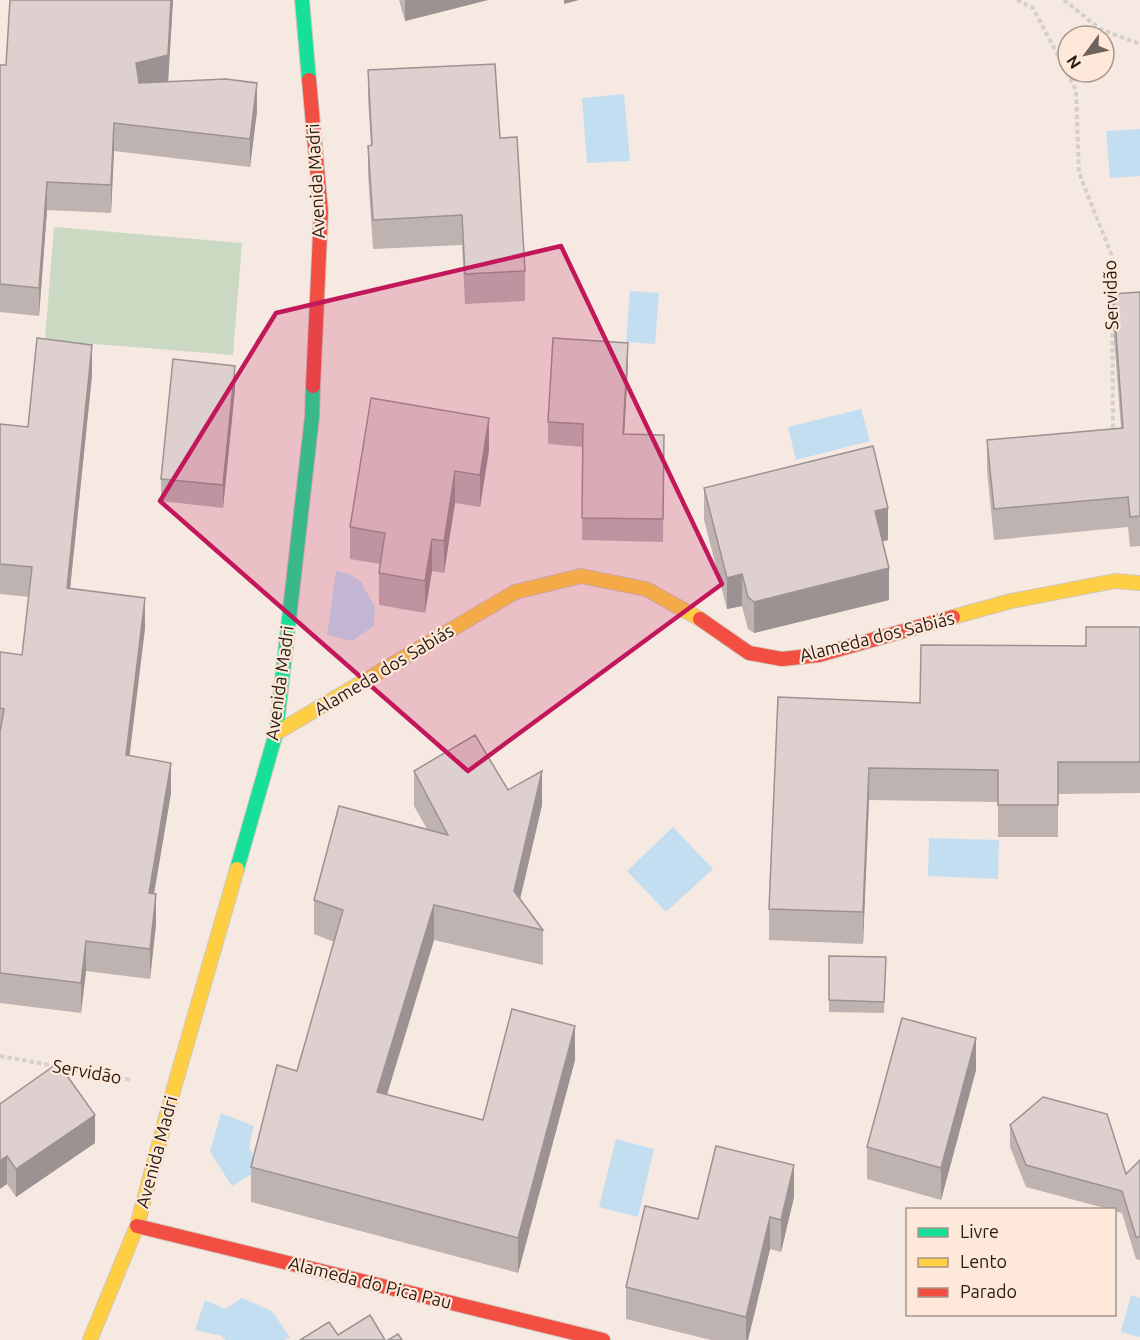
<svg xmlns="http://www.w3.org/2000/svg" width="1140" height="1340" viewBox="0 0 1140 1340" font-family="Ubuntu,sans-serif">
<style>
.green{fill:#cbd8c2}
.water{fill:#c4def1}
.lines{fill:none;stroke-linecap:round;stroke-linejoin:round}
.fast-casing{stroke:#d1c6be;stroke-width:16}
.slow-casing{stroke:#d1c6be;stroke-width:16}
.jam-casing{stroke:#d1c6be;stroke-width:16}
.path{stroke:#d4d0ce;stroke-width:4;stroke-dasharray:4.5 3;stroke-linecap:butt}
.fast{stroke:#16e098;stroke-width:14}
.slow{stroke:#ffcf43;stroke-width:14}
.jam{stroke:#f24e42;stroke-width:14}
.wall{fill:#bfb3b2}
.shaded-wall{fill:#9b9291}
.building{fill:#ded0cf;stroke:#9b9291;stroke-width:1.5}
.marked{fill:#c2185b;fill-opacity:0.2;stroke:#c2185b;stroke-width:4.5;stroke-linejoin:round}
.labels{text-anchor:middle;stroke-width:4.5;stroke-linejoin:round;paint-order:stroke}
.street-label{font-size:18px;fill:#271b13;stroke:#fde8d9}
</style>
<rect width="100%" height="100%" fill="#f5e9e1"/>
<path class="green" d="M54,227l188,16 -9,112 -188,-15z"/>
<g class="water">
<path d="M624,94l6,67 -43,2 -5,-65z"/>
<path d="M1140,129v47l-30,2 -4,-47z"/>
<path d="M630,291l29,2 -4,51 -29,-2z"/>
<path d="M861,409l9,32 -74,19 -8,-33z"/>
<path d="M336,571l14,3 11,8 14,25 -1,19 -22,15 -25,-6z"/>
<path d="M673,827l40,42 -47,43 -39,-41z"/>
<path d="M929,838l70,2 -1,39 -70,-3z"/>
<path d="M221,1113l33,13 -5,22 7,10 -4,16 -20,12 -22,-34z"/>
<path d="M616,1139l38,10 -16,68 -39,-10z"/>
<path d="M1131,1295l9,3v39l-19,-5z"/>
<path d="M242,1298l30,13 18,26 -5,3h-60l-3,-4 -27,-6 10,-30 20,9z"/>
</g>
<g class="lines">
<g class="fast-casing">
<g id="fast">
<path d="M302,0l7,80"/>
<path d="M237,869l39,-136 36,-316 1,-31"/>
</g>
</g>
<g class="slow-casing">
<g id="slow">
<path d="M953,617l58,-16 104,-20 25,2"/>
<path d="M276,733l239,-141 66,-16 65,13 54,30"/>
<path d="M90,1340l47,-114 37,-138 63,-219"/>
</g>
</g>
<g class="jam-casing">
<g id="jam">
<path d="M309,80l12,132 -8,174"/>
<path d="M700,619l49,34 33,6 37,-4 134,-38"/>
<path d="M137,1226l466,114"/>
</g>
</g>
<g class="path">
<path d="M1017,0l16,8 43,82 3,83 33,83 1,175"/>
<path d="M1064,0l36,29 40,15"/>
<path d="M0,1056l132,24"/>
</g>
<use href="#fast" class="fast"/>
<use href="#slow" class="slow"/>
<use href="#jam" class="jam"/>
</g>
<g class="wall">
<path d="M173,0l-5,82 89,29 -7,56 -136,-16 -3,62 -64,-3 -8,106 -39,-4v-247h6z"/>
<path d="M399,0h89l-83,21z"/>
<path d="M368,70l132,68 25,133v30l-60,3 -3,-59 -89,4 -5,-74v-29l3,-1 -3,-45z"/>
<path d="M1140,292v254l-10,1 -2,-20 -134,13 -7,-70v-30l134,-12 -8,-103v-31z"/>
<path d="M628,365l-4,69 40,1 -1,107 -81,-2 1,-93 -35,-3v-22z"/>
<path d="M92,375l-22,214 75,39 -16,128 42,37 -17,101 2,30 -6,55 -64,-8 -5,42 -81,-10v-351l22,3 7,-58 -29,-3v-170l28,3z"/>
<path d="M235,389l-12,119 -62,-7v-22z"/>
<path d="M489,450l-9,57 -25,-4 -11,70 -12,-2 -7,42 -46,-8v-32l1,-9 -30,-5v-32z"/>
<path d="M704,488l184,52 -6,1 7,59 -135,33 -6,-4 -6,-23 -15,3 -23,-89z"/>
<path d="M1140,627v166l-82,1v43h-60v-35l-129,-2 -6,144 -94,-4v-31l9,-212 142,6z"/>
<path d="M414,771l94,19 34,15 -22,94 23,31v35l-109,-25 -47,155 96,25 92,-60 -57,213 -267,-71v-35l46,-96 37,-129 -20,-8v-34l113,-71 -13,-23z"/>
<path d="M829,956l57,1 -2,56 -55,-1z"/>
<path d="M976,1070l-35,130 -74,-21v-32z"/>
<path d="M0,1104l95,39 -79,54 -9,-13z"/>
<path d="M1010,1125l116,49 14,-14v100l-4,-1 -14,-46 -8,-2v-2h-6l-82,-22 -16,-40z"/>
<path d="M794,1197l-13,55 -11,-3 -22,91h-37l-85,-21v-32l72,-68z"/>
</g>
<g class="shaded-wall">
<path d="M171,0h2l-5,83 -32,8v-28z"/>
<path d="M405,0h83l-83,21z"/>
<path d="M564,0h15l-15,4z"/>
<path d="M257,83v28l-7,56v-28z"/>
<path d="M114,123v28l-3,62v-28z"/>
<path d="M47,182v28l-8,106v-28z"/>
<path d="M628,343v22l-5,92v-23z"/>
<path d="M92,345v30l-25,243v-30z"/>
<path d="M235,366v23l-12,119v-23z"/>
<path d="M489,418v32l-9,57v-32z"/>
<path d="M455,471v32l-11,70v-32z"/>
<path d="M888,508v32l-13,3v-32z"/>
<path d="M432,539v32l-7,42v-32z"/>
<path d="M889,568v32l-135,33v-31z"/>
<path d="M742,574v32l-15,3v-31z"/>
<path d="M145,598v30l-19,157v-30z"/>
<path d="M171,763v30l-22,130v-30z"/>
<path d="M869,768v32l-6,144v-32z"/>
<path d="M542,771v34l-28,120v-34z"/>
<path d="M156,894v30l-6,55v-30z"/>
<path d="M434,905v35l-57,187v-35z"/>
<path d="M86,941v30l-5,42v-30z"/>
<path d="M575,1026v34l-57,213v-35z"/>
<path d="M976,1038v32l-35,130v-32z"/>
<path d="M95,1115v28l-79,54v-28z"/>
<path d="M7,1156v28l-7,5v-28z"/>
<path d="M794,1165v32l-13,55v-32z"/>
<path d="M770,1217v32l-22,91h-2v-23z"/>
</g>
<g class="building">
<path d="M10,0h161l-3,55 -32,8 3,20 87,-4 31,4 -7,56 -136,-16 -3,62 -64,-3 -8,106 -39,-4v-219h6z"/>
<path d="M495,64l5,74 17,-1 8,134 -60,3 -3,-59 -89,5 -5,-74 4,-1 -4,-75z"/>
<path d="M1140,292v224l-10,1 -2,-20 -134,12 -7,-69 136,-12 -10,-134z"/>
<path d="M37,338l55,7 -25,243 78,10 -19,157 45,8 -22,130 7,1 -6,55 -64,-8 -5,42 -81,-10v-241l4,-23 -4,-1v-56l22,3 10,-88 -32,-3v-140l28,3z"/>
<path d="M553,338l75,5 -5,91 41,1 -1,84 -81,-1 1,-94 -35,-2z"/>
<path d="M173,359l62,7 -12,119 -62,-6z"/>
<path d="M371,398l118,20 -9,57 -25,-4 -11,70 -12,-2 -7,42 -46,-8 6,-40 -35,-6z"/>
<path d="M873,446l15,62 -13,3 14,57 -135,34 -6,-5 -6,-23 -15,4 -23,-90z"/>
<path d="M1086,627h54v135h-82v43h-60v-35l-129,-2 -6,144 -94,-3 9,-212 142,6 1,-58 165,1z"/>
<path d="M475,735l33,55 34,-19 -28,120 29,39 -109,-25 -57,187 106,28 29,-111 63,17 -57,212 -267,-71 26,-102 20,6 46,-161 -29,-10 25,-94 109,29 -34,-64z"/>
<path d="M829,956l57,1 -2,45 -55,-2z"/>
<path d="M902,1018l74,20 -35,130 -74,-21z"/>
<path d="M58,1063l37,52 -79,54 -9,-13 -7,5v-57z"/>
<path d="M1043,1097l64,17 19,60 14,-14v77h-4l-14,-46 -96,-26 -16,-40z"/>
<path d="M716,1146l78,19 -13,55 -11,-3 -24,100 -120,-30 19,-81 53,13z"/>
<path d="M370,1315l15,25h-85l29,-18 9,13z"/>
<path d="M398,1334l4,6h-14z"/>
</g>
<path class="marked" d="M561,246l161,338 -254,187 -308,-270 116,-188z"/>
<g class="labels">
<g class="street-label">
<text transform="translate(316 181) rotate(-93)" y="6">Avenida Madri</text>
<text transform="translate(1111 295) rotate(-92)" y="6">Servidão</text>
<text transform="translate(877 637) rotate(-14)" y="6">Alameda dos Sabiás</text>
<text transform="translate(384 670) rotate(-31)" y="6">Alameda dos Sabiás</text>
<text transform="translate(280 683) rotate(-82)" y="6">Avenida Madri</text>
<text transform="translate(87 1072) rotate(10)" y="6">Servidão</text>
<text transform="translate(157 1152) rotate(-75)" y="6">Avenida Madri</text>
<text transform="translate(370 1283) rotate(14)" y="6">Alameda do Pica Pau</text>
</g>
</g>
<rect x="906" y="1208" width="210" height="108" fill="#fde8d9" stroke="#a7968a" stroke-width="1.5"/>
<rect x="918" y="1228" width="30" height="9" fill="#16e098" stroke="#a7968a" stroke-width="1.5"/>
<text x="960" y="1238" font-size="18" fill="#271b13">Livre</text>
<rect x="918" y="1258" width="30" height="9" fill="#ffcf43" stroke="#a7968a" stroke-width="1.5"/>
<text x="960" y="1268" font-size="18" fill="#271b13">Lento</text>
<rect x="918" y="1288" width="30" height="9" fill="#f24e42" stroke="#a7968a" stroke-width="1.5"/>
<text x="960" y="1298" font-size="18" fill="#271b13">Parado</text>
<g transform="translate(1086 54) rotate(237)"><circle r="28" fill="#fde8d9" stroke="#a7968a" stroke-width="1.5"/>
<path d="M0-4.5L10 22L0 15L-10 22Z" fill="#6f635b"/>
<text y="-9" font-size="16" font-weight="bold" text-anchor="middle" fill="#271b13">N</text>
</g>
</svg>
